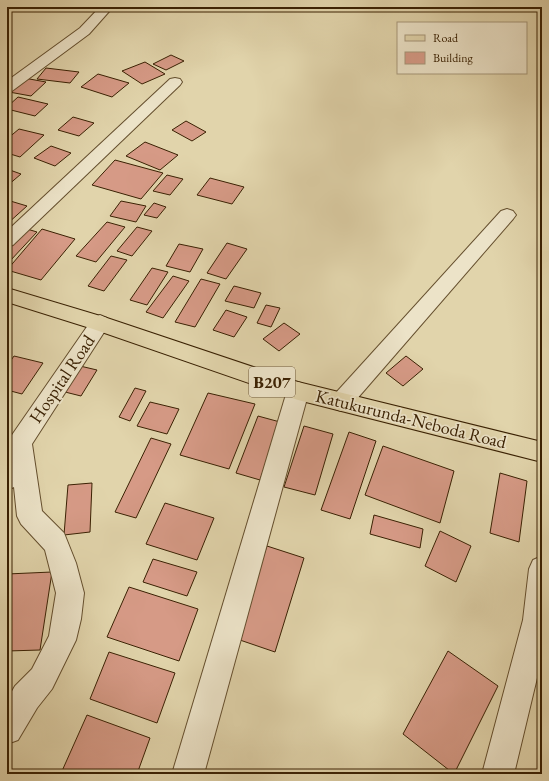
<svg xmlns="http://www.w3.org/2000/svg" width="549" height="781" viewBox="0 0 549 781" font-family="'EB Garamond',serif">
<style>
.building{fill:#d69a86;stroke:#3a2103}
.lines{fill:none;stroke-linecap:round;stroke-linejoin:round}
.minor-casing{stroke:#644e2d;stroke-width:2}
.major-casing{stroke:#3a2103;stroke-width:2}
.minor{fill:#ece3c8;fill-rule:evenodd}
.major{fill:#e1d4ab;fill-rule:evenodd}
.labels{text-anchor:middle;stroke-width:3.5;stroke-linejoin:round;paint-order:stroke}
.shield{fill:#ece3c8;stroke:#6f5b3e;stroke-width:1}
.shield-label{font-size:17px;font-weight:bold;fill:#3a2103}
.street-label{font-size:18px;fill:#3a2103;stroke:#ece3c8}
</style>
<rect width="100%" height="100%" fill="#e1d4ab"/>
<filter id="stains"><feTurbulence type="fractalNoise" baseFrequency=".005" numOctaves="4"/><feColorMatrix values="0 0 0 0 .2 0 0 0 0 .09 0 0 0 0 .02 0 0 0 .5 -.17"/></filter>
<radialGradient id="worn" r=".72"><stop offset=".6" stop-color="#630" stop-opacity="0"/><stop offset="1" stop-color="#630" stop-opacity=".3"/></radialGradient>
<g class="building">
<path d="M171,55l13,6 -18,9 -13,-6z"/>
<path d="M145,62l20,12 -23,10 -20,-13z"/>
<path d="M46,68l33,4 -9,11 -33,-4z"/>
<path d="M98,74l31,9 -17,14 -31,-10z"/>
<path d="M24,78l22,4 -15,14 -22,-4z"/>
<path d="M18,97l30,7 -13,12 -28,-7v-2z"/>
<path d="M73,117l21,6 -15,13 -21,-6z"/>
<path d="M186,121l20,11 -14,9 -20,-11z"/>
<path d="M19,129l25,6 -24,22 -13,-4v-14z"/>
<path d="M145,142l33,13 -18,15 -34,-14z"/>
<path d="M51,146l20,7 -16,13 -21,-8z"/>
<path d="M115,160l48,13 -22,26 -49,-14z"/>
<path d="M7,169l14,5 -14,12z"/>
<path d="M167,175l16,4 -13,16 -17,-4z"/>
<path d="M210,178l34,9 -12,17 -35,-9z"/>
<path d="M7,200l20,6 -20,18z"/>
<path d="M121,201l25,5 -10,16 -26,-6z"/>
<path d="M154,203l12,4 -9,11 -13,-3z"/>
<path d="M107,222l18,5 -29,35 -20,-6z"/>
<path d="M137,227l15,4 -20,25 -15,-5z"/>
<path d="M27,229l10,3 -27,29 -3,-1v-11z"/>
<path d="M42,229l33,10 -34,41 -34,-10z"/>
<path d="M227,243l20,6 -21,30 -19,-6z"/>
<path d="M179,244l24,5 -13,23 -24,-6z"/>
<path d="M111,256l16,4 -23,31 -16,-5z"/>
<path d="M152,268l16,4 -21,33 -17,-5z"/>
<path d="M173,276l16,5 -26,37 -17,-6z"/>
<path d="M201,279l19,5 -25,43 -20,-5z"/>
<path d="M234,286l27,7 -7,15 -29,-7z"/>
<path d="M266,305l14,3 -9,19 -14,-4z"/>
<path d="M226,310l21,7 -13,20 -21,-7z"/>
<path d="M284,323l16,11 -21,17 -16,-12z"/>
<path d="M14,356l29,7 -21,31 -15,-4v-24z"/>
<path d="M406,356l17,13 -20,17 -17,-13z"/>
<path d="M80,366l17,4 -16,26 -16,-4z"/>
<path d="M135,388l11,3 -16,30 -11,-4z"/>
<path d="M541,390h1v28h-3z"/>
<path d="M208,393l47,11 -26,65 -49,-14z"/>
<path d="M150,402l29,7 -12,25 -30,-8z"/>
<path d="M258,416l22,6 -20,58 -24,-7z"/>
<path d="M304,426l29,8 -18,61 -31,-8z"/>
<path d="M349,432l27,9 -26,78 -29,-9z"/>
<path d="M151,438l20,6 -35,74 -21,-6z"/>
<path d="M383,446l71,25 -14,52 -75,-28z"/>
<path d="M500,473l27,8 -8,61 -29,-9z"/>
<path d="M92,483l-2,49 -26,3 4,-50z"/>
<path d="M165,503l49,15 -17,42 -51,-16z"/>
<path d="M374,515l49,14 -3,19 -50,-14z"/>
<path d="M440,531l31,15 -15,36 -31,-16z"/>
<path d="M267,546l37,12 -29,94 -41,-14z"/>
<path d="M153,559l44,13 -10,24 -44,-14z"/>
<path d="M52,572l-12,78 -33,1v-77z"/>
<path d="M129,587l69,22 -19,52 -72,-24z"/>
<path d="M448,651l50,35 -44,88 -51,-40z"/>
<path d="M109,652l66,21 -18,50 -67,-24z"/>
<path d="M87,715l63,23 -13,36h-68l-7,-3z"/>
</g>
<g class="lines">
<g class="minor-casing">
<g id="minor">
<path d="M100,7h13l-24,27 -77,57 -5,1v-11l73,-53z"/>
<path d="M175,78l5,1 2,3 -2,3 -167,160 -6,2v-16l163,-152z"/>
<path d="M507,209l6,2 3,4 -3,4 -164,189 -8,3 -8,-3 -3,-6 3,-6 168,-185z"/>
<path d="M100,315l7,3 3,5 -78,121 10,67 22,22 12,30 8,30 -3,26 -5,21 -24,49 -15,19 -19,32 -11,4v-44l8,-14 17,-17 17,-33 7,-43 -11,-43 -24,-26 -4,-8 -3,-29 -7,3v-44l5,-11 81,-117z"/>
<path d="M298,382l8,3 3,6 -105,383h-32l115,-383 3,-6z"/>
<path d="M542,556v101l-28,117h-32l41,-154 6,-51 4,-9z"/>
</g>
</g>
<g class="major-casing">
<path id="major" d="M7,288l100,30 191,64 244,60v20l-244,-62 -205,-71 -86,-27z"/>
</g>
<use href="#minor" class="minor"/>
<use href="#major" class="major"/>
</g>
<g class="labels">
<rect class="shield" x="249" y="367" width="46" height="30" rx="3"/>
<g class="shield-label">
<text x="272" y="388">B207</text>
</g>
<g class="street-label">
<text transform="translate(62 379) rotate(-56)" y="6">Hospital Road</text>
<text transform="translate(411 419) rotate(14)" y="6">Katukurunda-Neboda Road</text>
</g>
</g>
<rect width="549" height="781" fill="none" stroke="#e1d4ab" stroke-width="24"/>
<rect x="8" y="8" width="533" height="765" fill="none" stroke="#3a2103" stroke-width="2"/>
<rect x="12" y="12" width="525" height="757" fill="none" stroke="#3a2103"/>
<rect x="397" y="22" width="130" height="52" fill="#ece3c8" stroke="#a59579"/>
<rect x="405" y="35" width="20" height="6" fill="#e1d4ab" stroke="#a59579"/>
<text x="433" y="42" font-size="12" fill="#3a2103">Road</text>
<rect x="405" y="52" width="20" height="12" fill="#d69a86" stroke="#a59579"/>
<text x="433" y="62" font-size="12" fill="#3a2103">Building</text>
<rect width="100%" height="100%" filter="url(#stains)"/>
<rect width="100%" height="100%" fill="url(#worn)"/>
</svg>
